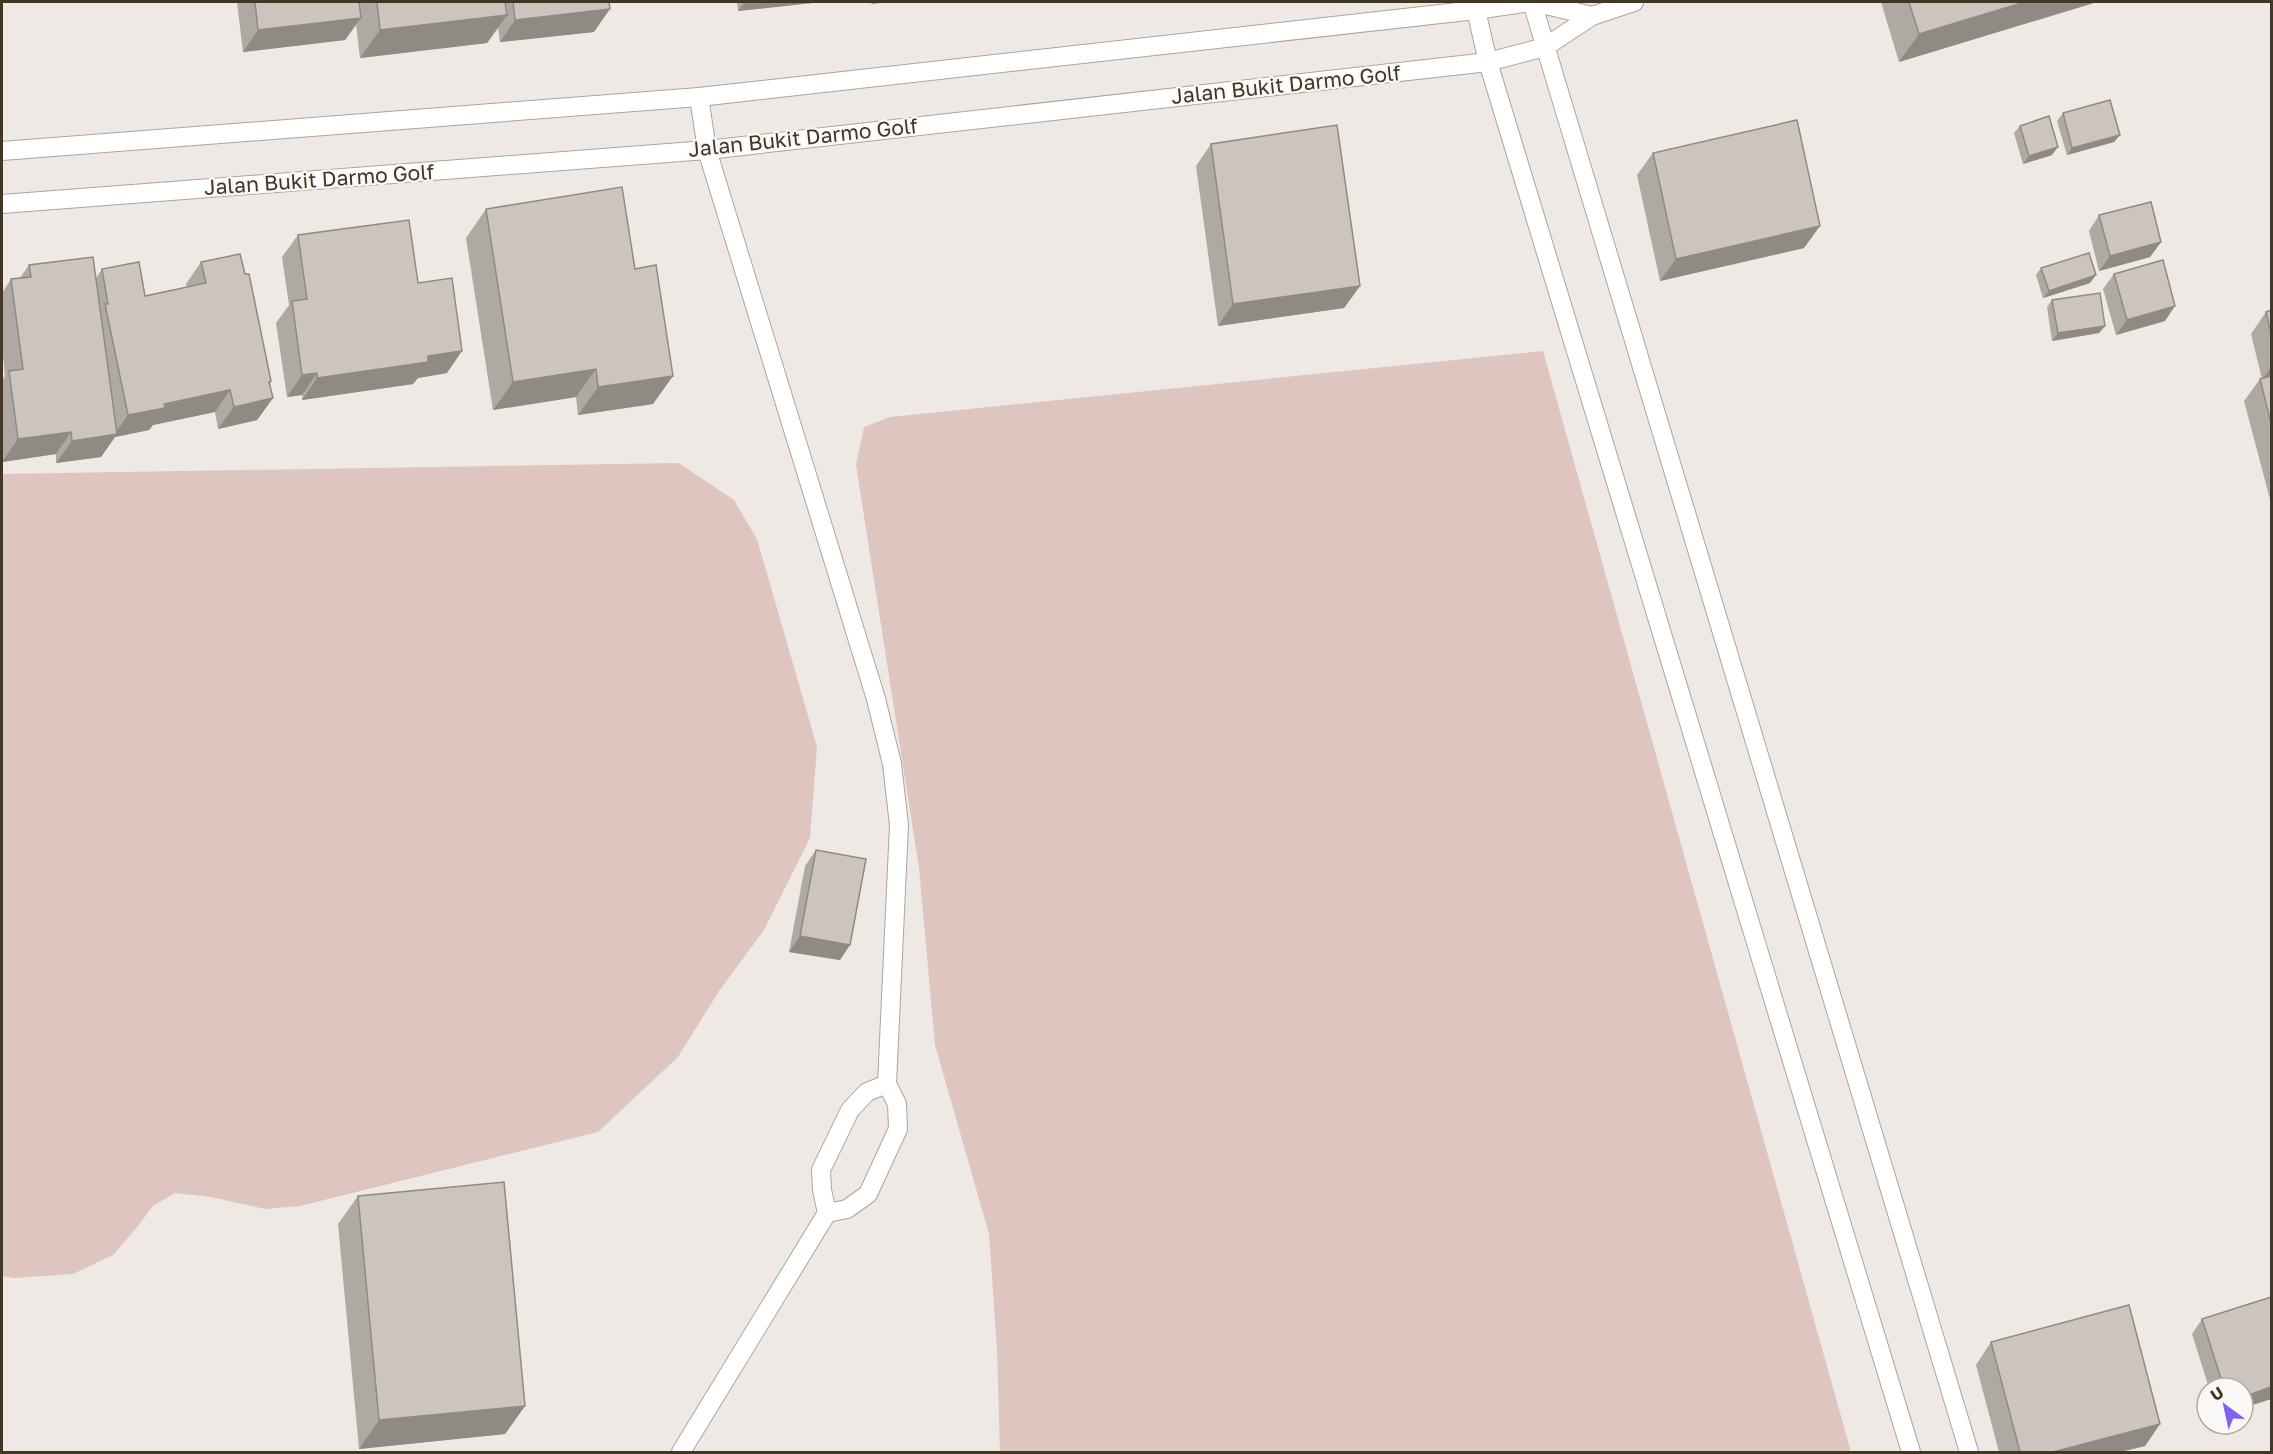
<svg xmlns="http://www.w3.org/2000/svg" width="2273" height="1454" viewBox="0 0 2273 1454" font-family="'Golos Text',sans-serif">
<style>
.green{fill:#dec5bf}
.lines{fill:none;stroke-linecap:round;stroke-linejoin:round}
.minor-casing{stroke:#aca59c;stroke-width:20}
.minor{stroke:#fff;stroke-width:18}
.wall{fill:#afa9a3}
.shaded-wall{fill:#8f8a84}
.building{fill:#ccc5bd;stroke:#8f8a84;stroke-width:1.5}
.labels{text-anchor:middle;stroke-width:4.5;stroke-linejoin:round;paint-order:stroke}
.street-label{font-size:21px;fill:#403724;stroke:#faf8f6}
</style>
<rect width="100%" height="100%" fill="#eee9e5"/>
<g class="green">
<path d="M1543,351l308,1101h-851l-3,-103 -8,-115 -54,-189 -16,-177 -63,-403 8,-38 26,-10z"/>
<path d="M679,463l55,37 23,39 60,208 -7,91 -46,92 -45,61 -41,66 -80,75 -298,74 -35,3 -54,-12 -36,-4 -22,13 -19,25 -21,24 -40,19 -59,4 -12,-2v-802z"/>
</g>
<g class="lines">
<g class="minor-casing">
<g id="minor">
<path d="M1532,2l437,1450"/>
<path d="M1476,10l12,52 423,1390"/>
<path d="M1592,16l42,-14"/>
<path d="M699,97l8,53 169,549 16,65 7,61 -12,259 10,20 1,25 -30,65 -21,15 -20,4"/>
<path d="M2,151l697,-54 777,-87 54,-8"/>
<path d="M2,204l705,-54 781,-88 57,-15 47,-31 -59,-14"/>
<path d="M681,1452l146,-239 -5,-23 -1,-20 29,-60 17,-18 20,-8"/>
</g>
</g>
<use href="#minor" class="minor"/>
</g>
<g class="wall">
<path d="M237,2h372l-15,30 -94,10 -2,-14 -11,15 -127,15 -4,-34 -11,16 -102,12z"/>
<path d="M737,2h84l-83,9z"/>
<path d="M1881,2h216l-198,60z"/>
<path d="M2063,113l57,22 -6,7 -47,13 -10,-34z"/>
<path d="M2020,126l32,29 -29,9 -9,-31z"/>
<path d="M1211,144l149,142 -16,22 -126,18 -22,-160z"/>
<path d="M1653,153l151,95 -144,33 -23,-106z"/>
<path d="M486,209l167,195 -75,11 -2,-18 -83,13 -27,-172z"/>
<path d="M2099,215l62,27 -11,15 -51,14 -10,-40z"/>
<path d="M298,235l120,48 29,90 -29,5 -5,6 -111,16v-5l-15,2 -11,-74 13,-18 -7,-48z"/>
<path d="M201,262l70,119 -1,3 3,14 -16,22 -39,9 -3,-17 -62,13 -4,5 -34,7 -14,20 -45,6v-9l-54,8v-81l3,-5 -3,-30v-53l9,-14 9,-1 9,-13 67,13 6,-9 43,27 42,-9 -1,-3z"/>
<path d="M2041,268l49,15 -47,15 -7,-23z"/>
<path d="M2114,274l51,47 -49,14 -13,-46z"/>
<path d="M2052,300l53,26 -6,7 -47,8 -5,-34z"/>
<path d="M2271,310v193l-27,-102 16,-22h2l-11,-45 15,-22z"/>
<path d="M816,850l24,110 -51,-8 16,-86z"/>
<path d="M358,1196l167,210 -20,28 -146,15 -21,-225z"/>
<path d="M2271,1297v102l-28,9v-20h-34l-17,-54 10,-15z"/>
<path d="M1991,1342l169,82 -15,22 -25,6h-121l-23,-87z"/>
</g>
<g class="shaded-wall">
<path d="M745,2h76l-83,9z"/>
<path d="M873,2h18l-20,2z"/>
<path d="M2025,2h72l-198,60 20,-28z"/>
<path d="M610,9l-16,23 -94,10 15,-22z"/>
<path d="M507,15l-20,28 -127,15 20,-28z"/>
<path d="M361,18l-16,22 -102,12 15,-22z"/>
<path d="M2120,135l-6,7 -47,13 5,-7z"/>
<path d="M2058,147l-6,8 -29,9 6,-8z"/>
<path d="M1820,226l-16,22 -144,33 16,-22z"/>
<path d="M2161,242l-11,15 -51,14 11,-15z"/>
<path d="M2096,275l-6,8 -47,15 6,-7z"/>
<path d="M1360,286l-16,22 -126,18 15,-22z"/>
<path d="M2175,306l-10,15 -49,14 11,-15z"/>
<path d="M2105,326l-6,7 -47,8 6,-8z"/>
<path d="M462,351l-15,22 -29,5 -5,6 -111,16 15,-22 111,-22z"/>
<path d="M2271,367v11l-9,2z"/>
<path d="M596,369l-20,28 -83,13 20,-28z"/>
<path d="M317,373l-15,22 -15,2 15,-22z"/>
<path d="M673,376l-20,28 -75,11 20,-28z"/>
<path d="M271,381l-14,21 16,-4 -16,22 -39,9 16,-22z"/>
<path d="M230,390l-15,22 -62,13 -4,5 -34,7 -14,20 -45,6 16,-22 42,-6 14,-20 36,-11z"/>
<path d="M71,432l-15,22 -54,8 16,-23z"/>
<path d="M800,936l50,9 -10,15 -51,-8z"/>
<path d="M2271,1387v12l-28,9v-11z"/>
<path d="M525,1406l-20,28 -146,15 20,-29z"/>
<path d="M2160,1424l-15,22 -25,6h-67z"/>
</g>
<g class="building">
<path d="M255,2h104l2,16 -103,12z"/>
<path d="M377,2h128l2,13 -127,15z"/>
<path d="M513,2h96l1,7 -95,11z"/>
<path d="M1909,2h116l-106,32z"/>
<path d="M2110,100l10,35 -48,13 -9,-35z"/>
<path d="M2049,116l9,31 -29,9 -9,-30z"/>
<path d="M1797,120l23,106 -144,33 -23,-106z"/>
<path d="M1337,125l23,161 -127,18 -22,-160z"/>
<path d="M622,187l13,82 21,-4 17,111 -75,11 -2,-18 -83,13 -27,-173z"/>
<path d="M2151,202l10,40 -51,14 -11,-41z"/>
<path d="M409,220l9,63 34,-5 10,73 -34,5v6l-111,16v-5l-15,2 -10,-74 15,-2 -9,-64z"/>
<path d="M2089,253l7,22 -47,16 -8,-23z"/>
<path d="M240,254l5,20h4l22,107 -2,1 4,16 -39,9 -4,-17 -66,14 1,4 -37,7 -23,-111h3l-6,-35 37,-7 6,34 61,-13 -5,-21z"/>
<path d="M93,257l24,177 -45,7 -1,-9 -53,7 -9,-68 14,-2 -12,-90 20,-2 -2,-12z"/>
<path d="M2163,260l12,46 -48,14 -13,-46z"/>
<path d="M2100,293l5,33 -47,7 -6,-33z"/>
<path d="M2271,310v23l-5,-21z"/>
<path d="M2271,376v47l-11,-44z"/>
<path d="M816,850l50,9 -16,86 -50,-9z"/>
<path d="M504,1182l21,224 -146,14 -21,-224z"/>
<path d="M2271,1297v90l-28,10v-9h-19l-22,-69z"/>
<path d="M2129,1305l31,119 -107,28h-33l-29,-110z"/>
</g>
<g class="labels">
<g class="street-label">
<text transform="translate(1286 85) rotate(-6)" y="7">Jalan Bukit Darmo Golf</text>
<text transform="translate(803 138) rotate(-6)" y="7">Jalan Bukit Darmo Golf</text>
<text transform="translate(319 180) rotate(-4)" y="7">Jalan Bukit Darmo Golf</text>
</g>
</g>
<rect width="2273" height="1454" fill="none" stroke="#403724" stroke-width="6"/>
<g transform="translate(2225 1406) rotate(327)"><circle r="28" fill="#faf8f6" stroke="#b0aba2" stroke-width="1.5"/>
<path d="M0-4.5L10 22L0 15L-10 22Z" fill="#7c62ef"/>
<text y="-9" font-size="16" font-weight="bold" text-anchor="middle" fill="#403724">U</text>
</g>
</svg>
